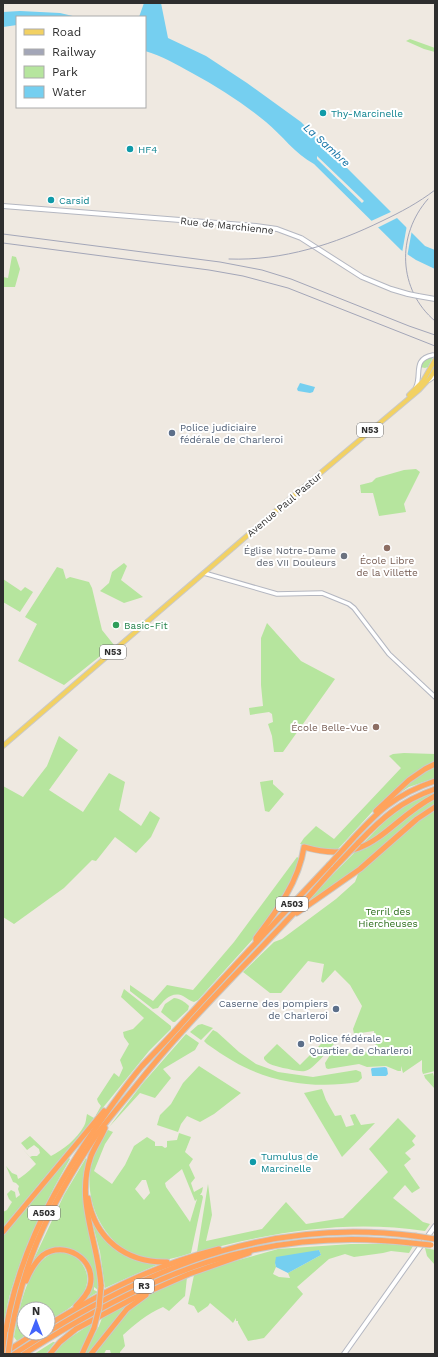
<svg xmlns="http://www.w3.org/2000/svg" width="438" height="1357" viewBox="0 0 438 1357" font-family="'Work Sans',sans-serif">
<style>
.green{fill:#b6e59e;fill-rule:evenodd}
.water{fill:#75cff0;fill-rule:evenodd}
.pier{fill:#efe9e1}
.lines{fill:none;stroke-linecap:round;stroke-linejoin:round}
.tertiary-casing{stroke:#b4b7c1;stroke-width:5.5}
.secondary-casing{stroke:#b4b7c1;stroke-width:6}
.primary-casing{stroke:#c9c9c9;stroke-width:6}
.motorway-casing{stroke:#c9c9c9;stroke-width:7}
.tertiary{stroke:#fff;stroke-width:3.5}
.secondary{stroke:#fff;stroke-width:4}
.primary{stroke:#f2d163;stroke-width:4}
.motorway{stroke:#ffa35c;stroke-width:5}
.rail{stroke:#a3a6b8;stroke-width:1}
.secondary-bridge-casing{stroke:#b4b7c1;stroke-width:6;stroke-linecap:butt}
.motorway-bridge-casing{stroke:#c9c9c9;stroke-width:7;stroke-linecap:butt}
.secondary-bridge{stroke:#fff;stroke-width:4}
.motorway-bridge{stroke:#ffa35c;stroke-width:5}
.culture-dot{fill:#0f9aa8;stroke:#fff;stroke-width:1.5}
.service-dot{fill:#5c6f8a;stroke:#fff;stroke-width:1.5}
.education-dot{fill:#8d6e63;stroke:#fff;stroke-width:1.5}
.worship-dot{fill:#6b7280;stroke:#fff;stroke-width:1.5}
.leisure-dot{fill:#2e9e5b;stroke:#fff;stroke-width:1.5}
.labels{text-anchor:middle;stroke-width:4;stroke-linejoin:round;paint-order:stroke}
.shield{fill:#fff;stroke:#6d6d6d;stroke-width:1}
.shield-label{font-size:9px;font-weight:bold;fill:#2e2e2e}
.culture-label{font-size:10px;fill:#0d838f;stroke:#fff;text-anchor:start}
.street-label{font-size:10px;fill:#2e2e2e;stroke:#fff}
.service-label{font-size:10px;fill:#4e5e75;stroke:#fff;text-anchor:start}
.worship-label{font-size:10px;fill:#5b616d;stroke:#fff;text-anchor:end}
.education-label{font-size:10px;fill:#785e54;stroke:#fff}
.leisure-label{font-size:10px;fill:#27864d;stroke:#fff;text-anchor:start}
.park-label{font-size:10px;fill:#2c6e1b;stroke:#fff}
.water-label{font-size:11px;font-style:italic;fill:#0d6fa3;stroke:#fff}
</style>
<rect width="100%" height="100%" fill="#efe9e1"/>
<g class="green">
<path d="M410,39l25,9v4l-11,-3 -18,-8z"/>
<path d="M12,256l4,1 4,12 -5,18h-12v-10l5,1z"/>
<path d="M433,357l-5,10 -3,1 -5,-1c1,-6 7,-8 13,-10z"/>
<path d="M416,469l4,3 -16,32 2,8 -27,4 -6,-23h-12l-1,-8 12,-3 4,-4 28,-8z"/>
<path d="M124,563l3,3 -6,14 22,17 -19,6 -24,-12 9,-8 3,-11z"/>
<path d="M57,567l6,2 3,10 4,-2 19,5 3,6 10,42 12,15 -50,40 -46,-24 19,-37 -12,-7z"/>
<path d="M3,579l18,12 4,-4 8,5 -13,20 -17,-10z"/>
<path d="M267,623l34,38 34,18 -52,73h-9l-2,-16 -4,-12 5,-2 -1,-8 -3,-2 -19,3 -1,-7 14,-2 -2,-21v-47z"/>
<path d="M59,736l19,14 -29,40 34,22 26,-39 16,9 -6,28 22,16 9,-15 10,7 -9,19 -15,16 -21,-16 -19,24 -4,-1 -28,28 -50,36 -11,-7v-131l20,11 24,-31z"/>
<path d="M404,753l31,1v8c-40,19 -67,56 -98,88l-13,-1 -24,-5 4,-6 12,-12 18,13 67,-71 -12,-12 4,-2z"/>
<path d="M435,767v11l-26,9 -14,9c11,-13 25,-22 40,-29z"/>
<path d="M273,780v4l11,10 -15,18 -4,-1 -5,-29z"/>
<path d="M435,792v3l-54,39 -19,11c24,-27 39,-40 73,-53z"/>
<path d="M435,798v6c-29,17 -50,45 -77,65 -18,13 -37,24 -56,37l53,-54 12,-4 62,-47z"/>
<path d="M435,807v264l-12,3 -1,-3v-11l-19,13 -2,-7v5h-3l-12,-5 -19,1 -8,-3 -31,5 -2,-1 -1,-5 5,-8 54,-5 9,-3 -17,1 -2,-17 -20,3 -1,-5 9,-23 -12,-21 -15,-15 -12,13 -2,-2 3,-17 -16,-3 -27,32h-11l-27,-21 31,-30 8,-3 54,-40 19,-17 5,-13z"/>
<path d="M297,857l3,2 -3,14 -24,37 -20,29 -55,61 -4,2c-4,-1 -7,-4 -11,-6 -11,-5 -19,4 -25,12l-5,1 -23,-18v-6l23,16 14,-16 26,5 41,-48z"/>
<path d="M124,989l47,37v3l-22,22 -52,64h-1l5,-9 -3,-4 -1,-3 17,-26 5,4 4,-9 -3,-8 9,-16 -5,-7 -1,-5 10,-3 11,-11 -23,-21z"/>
<path d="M174,998c5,0 11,4 15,8l-1,4 -13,12h-2l-12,-10 4,-8z"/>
<path d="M202,1024l11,4 -12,12 -11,-8 8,-7z"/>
<path d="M213,1030l4,2 22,20 17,12 22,8 35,5 43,-7 5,2 1,6 -4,4c-42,7 -88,1 -125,-21 -9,-5 -17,-11 -26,-17l-3,-3z"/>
<path d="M186,1034l13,9 -4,7 -32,19 8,9 -16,20 -15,-5 -31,34 34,-44z"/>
<path d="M327,1038l7,6c-6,6 -21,26 -29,27 -7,1 -15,-2 -22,-3 -7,-2 -15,-3 -19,-9v-2l13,-13 23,21z"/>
<path d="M199,1066l42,27 -27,21 -14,8 -13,-6 -6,8 -3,8 -21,-7 3,-10 11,-11 12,-21z"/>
<path d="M433,1073l2,7 -1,8 -9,-10 -1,-3z"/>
<path d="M322,1089l4,11 9,16 6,-1 5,12 8,-2 -4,-10 5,-1 6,11 14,-2 -33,34 -38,-64z"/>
<path d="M87,1114l7,4 -91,109v-15l4,-2 5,-8 -3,-3 -2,-5 4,-4 4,2 1,6 4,-3 -2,-6 1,-3 -3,-3 -3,-1 -7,-16 6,7 5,2 1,4c6,-3 13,-10 18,-15l-15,-17 9,10 2,-1h5l3,-3 -1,-4 -5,-4 -7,5 -6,-7 9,-7 21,20c12,-6 26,-17 33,-30 2,-3 2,-8 3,-12z"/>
<path d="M398,1118l18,18 -4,5 3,4 -10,8 6,6 -7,6 16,23 -8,5 -7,-8 -12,13 30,24 7,2 -5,7c-78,-12 -152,1 -228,21l11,-68 4,31 -6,26 56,-12 24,-27 20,22 37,-6 45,-46 -19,-23z"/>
<path d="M108,1130l5,2 -8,12 -11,27 18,13 13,-19 9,-19 13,-9 8,5v4h7l3,2 2,-1v-6l10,-1 2,-7 12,4 -6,15 8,7 -4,6 6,13 -4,5 3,9 9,-5 -1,5 -2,3h2l1,2 -12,56c-9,3 -19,6 -29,7 -46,2 -77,-46 -72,-88 2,-15 10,-29 18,-42zM182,1169l13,32 2,-2 -7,23 -24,-35 -1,-4zM142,1180h4l4,13 -6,7 -9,-11z"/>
<path d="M68,1157l2,2c-25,43 -45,85 -59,132 -4,12 -5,25 -8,36v-92z"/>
<path d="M86,1158l1,2 -4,20v21l15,69v20l-4,-3v3l4,2 -12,7 6,-13 -6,-26 -29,-12 -25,15 32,-68z"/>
<path d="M90,1214c22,31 28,47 69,50l-32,14 -22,10 -5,-36z"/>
<path d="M351,1244h38l24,2 -4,7 -18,-2 -8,2 -29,4 -9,-3 -16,5 -32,28 6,7 -39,44 -16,3 -10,-18v-2h-2v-3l-3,5 -4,-4 -19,-16 -2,3 -10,7 -4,-7 -6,-2 6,-29 23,-9 61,-17zM319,1250l2,5 -33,18 2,5 -11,-1 -6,-3 3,-7 -1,-4z"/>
<path d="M425,1248l10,2v15l-8,-9z"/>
<path d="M57,1252c23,-1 39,23 25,43 -8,12 -22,19 -34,26v-12h-24v24h5l-12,8 -3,-4c5,-26 13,-78 43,-85z"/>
<path d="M187,1277l-2,19 -16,15 -6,-4c-16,7 -28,17 -40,28l2,11 -5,6v2h-9l-1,-4h-4l-2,4h-9l36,-46 16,-13z"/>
<path d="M127,1304l-38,50h-5l15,-28 3,-8z"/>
<path d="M92,1323l-3,10 -10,21h-26l12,-13z"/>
<path d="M53,1342h2l-9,12h-12z"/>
</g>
<g class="water">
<path d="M144,3h17l7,35 38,18 41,27 54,39 124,124 10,4v19l-19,-9 -15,-10 -87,-86c-19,-10 -32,-29 -48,-42 -23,-19 -48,-35 -74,-49 -16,-9 -30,-17 -47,-22v-34h-6zM317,156l47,45 -2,2 -45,-44z"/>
<path d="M20,11l40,2 17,4h-60v8l-14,2v-15z"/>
<path d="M300,383l15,4 -2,5 -3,1 -12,-2 -1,-2z"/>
<path d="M385,1067l2,1 1,6 -2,2h-14l-1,-7 1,-1z"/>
<path d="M319,1250l2,5 -33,18 -12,-6 -1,-4 1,-6z"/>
</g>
<g class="pier">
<path d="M393,211l6,6 -24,12 -6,-7z"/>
<path d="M407,225l5,5 -5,27 -5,-4z"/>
</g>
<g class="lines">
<g class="tertiary-casing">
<g id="tertiary">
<path d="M429,380l6,-4"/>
<path d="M416,387c6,-13 -4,-28 17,-32"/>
<path d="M204,573l73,21 45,-1 27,11 5,4 35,46 46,43"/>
</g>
</g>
<g class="secondary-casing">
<g id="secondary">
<path d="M3,206l253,20 21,3 24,9 61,39 29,12 17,5"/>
<path d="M418,296l17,3"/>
<path d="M344,1354l91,-128"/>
</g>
</g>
<g class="primary-casing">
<g id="primary">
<path d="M409,395l14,-14 12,-21"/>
<path d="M3,746l289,-249 127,-107 11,-12 5,-8"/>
</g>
</g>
<g class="motorway-casing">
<g id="motorway">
<path d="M376,811l33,-31 16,-11 10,-5"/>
<path d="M349,843c28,-31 45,-48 86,-62"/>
<path d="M358,843c24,-25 43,-42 77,-54"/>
<path d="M297,913l63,-44 57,-50 18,-12"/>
<path d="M256,940v-2c21,-27 43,-57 48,-91 68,20 80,-24 131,-51"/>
<path d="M88,1198c7,41 38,65 79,64"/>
<path d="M3,1232l101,-121"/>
<path d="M26,1281c4,-10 9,-19 17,-26 21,-15 54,4 47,31 -2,8 -8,14 -14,20"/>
<path d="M101,1286c-3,-46 -26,-84 -10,-130 4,-10 10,-18 14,-28"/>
<path d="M48,1325c56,-34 107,-60 171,-76"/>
<path d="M11,1332c6,-30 14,-61 26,-90 16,-38 37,-74 60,-108 12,-16 25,-31 38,-47 48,-61 104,-115 157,-172 15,-16 29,-33 44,-49"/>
<path d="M48,1332c116,-71 229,-114 367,-96"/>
<path d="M3,1350c9,-82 46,-155 92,-221 15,-21 30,-43 47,-63 14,-15 28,-29 41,-44 48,-53 97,-105 146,-157"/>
<path d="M3,1354l32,-21"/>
<path d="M14,1354l33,-21"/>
<path d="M24,1354c123,-79 237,-129 387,-111"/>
<path d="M50,1354l10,-12 16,-13 58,-31 55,-24 60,-21"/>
<path d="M82,1354l12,-26"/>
<path d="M91,1354l36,-45 19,-14"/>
</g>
</g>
<use href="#tertiary" class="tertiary"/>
<use href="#secondary" class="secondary"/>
<use href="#primary" class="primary"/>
<use href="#motorway" class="motorway"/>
<g class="rail">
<path d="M428,199c-32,36 -30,91 7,122"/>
<path d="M3,234l217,28 42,8 29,9 118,47 26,9"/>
<path d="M3,243l206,27 34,6 45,12 147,58"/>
<path d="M229,259c54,2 106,-15 153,-38 19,-9 36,-18 53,-31"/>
</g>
<g class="secondary-bridge-casing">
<path id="secondary-bridge" d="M408,294l10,2"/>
</g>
<g class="motorway-bridge-casing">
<g id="motorway-bridge">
<path d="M329,865l20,-22"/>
<path d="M336,866l22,-23"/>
<path d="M415,1236l20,3"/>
<path d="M411,1243l20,2"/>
<path d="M94,1328l5,-20 2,-22"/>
<path d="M8,1354l3,-22"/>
</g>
</g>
<use href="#secondary-bridge" class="secondary-bridge"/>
<use href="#motorway-bridge" class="motorway-bridge"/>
</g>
<g class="culture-dot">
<circle cx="323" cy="113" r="4"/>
<circle cx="130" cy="149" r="4"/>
<circle cx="51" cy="200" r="4"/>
<circle cx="253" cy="1162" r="4"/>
</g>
<g class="service-dot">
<circle cx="172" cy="433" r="4"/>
<circle cx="336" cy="1009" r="4"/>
<circle cx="301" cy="1044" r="4"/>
</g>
<g class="education-dot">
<circle cx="387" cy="548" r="4"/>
<circle cx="376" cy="727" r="4"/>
</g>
<circle class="worship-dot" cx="344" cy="556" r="4"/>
<circle class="leisure-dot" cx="116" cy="625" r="4"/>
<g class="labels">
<g class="shield">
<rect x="357" y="423" width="26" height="14" rx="3"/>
<rect x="100" y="645" width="26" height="14" rx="3"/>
<rect x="276" y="897" width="32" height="14" rx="3"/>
<rect x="28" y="1206" width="32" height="14" rx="3"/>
<rect x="134" y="1279" width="20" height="14" rx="3"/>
</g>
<g class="shield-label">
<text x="370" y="433">N53</text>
<text x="113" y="655">N53</text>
<text x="292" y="907">A503</text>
<text x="44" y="1216">A503</text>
<text x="144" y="1289">R3</text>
</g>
<g class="culture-label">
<text x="331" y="117">Thy-Marcinelle</text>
<text x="138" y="153">HF4</text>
<text x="59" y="204">Carsid</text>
<text x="261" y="1160">Tumulus de<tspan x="261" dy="12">Marcinelle</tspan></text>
</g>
<g class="street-label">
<text transform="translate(227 225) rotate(6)" y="4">Rue de Marchienne</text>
<text transform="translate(284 504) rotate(-40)" y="4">Avenue Paul Pastur</text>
</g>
<g class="service-label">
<text x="180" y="431">Police judiciaire<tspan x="180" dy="12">fédérale de Charleroi</tspan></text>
<text x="328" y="1007" text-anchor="end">Caserne des pompiers<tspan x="328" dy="12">de Charleroi</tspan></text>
<text x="309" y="1042">Police fédérale -<tspan x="309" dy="12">Quartier de Charleroi</tspan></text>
</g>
<g class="worship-label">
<text x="336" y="554">Église Notre-Dame<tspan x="336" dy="12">des VII Douleurs</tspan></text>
</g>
<g class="education-label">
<text x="387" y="564">École Libre<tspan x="387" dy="12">de la Villette</tspan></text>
<text x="368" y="731" text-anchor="end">École Belle-Vue</text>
</g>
<g class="leisure-label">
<text x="124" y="629">Basic-Fit</text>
</g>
<g class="park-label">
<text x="388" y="915">Terril des<tspan x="388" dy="12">Hiercheuses</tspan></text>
</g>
<g class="water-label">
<text transform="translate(327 145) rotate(42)" y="4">La Sambre</text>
</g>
</g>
<rect width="438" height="1357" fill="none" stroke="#2e2e2e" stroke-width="8"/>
<rect x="16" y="16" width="130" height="92" fill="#ffffff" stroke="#ababab"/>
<rect x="24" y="29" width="20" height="6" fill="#f2d163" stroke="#ababab"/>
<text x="52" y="36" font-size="12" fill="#2e2e2e">Road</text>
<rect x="24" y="49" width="20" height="6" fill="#a3a6b8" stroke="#ababab"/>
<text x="52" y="56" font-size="12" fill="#2e2e2e">Railway</text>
<rect x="24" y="66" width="20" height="12" fill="#b6e59e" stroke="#ababab"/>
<text x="52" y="76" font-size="12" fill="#2e2e2e">Park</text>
<rect x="24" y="86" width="20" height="12" fill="#75cff0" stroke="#ababab"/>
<text x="52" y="96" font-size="12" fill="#2e2e2e">Water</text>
<g transform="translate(36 1321)"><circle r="19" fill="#ffffff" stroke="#ababab"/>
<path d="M0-3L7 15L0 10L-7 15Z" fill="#4264fb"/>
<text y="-6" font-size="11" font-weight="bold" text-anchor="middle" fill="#2e2e2e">N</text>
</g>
</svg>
